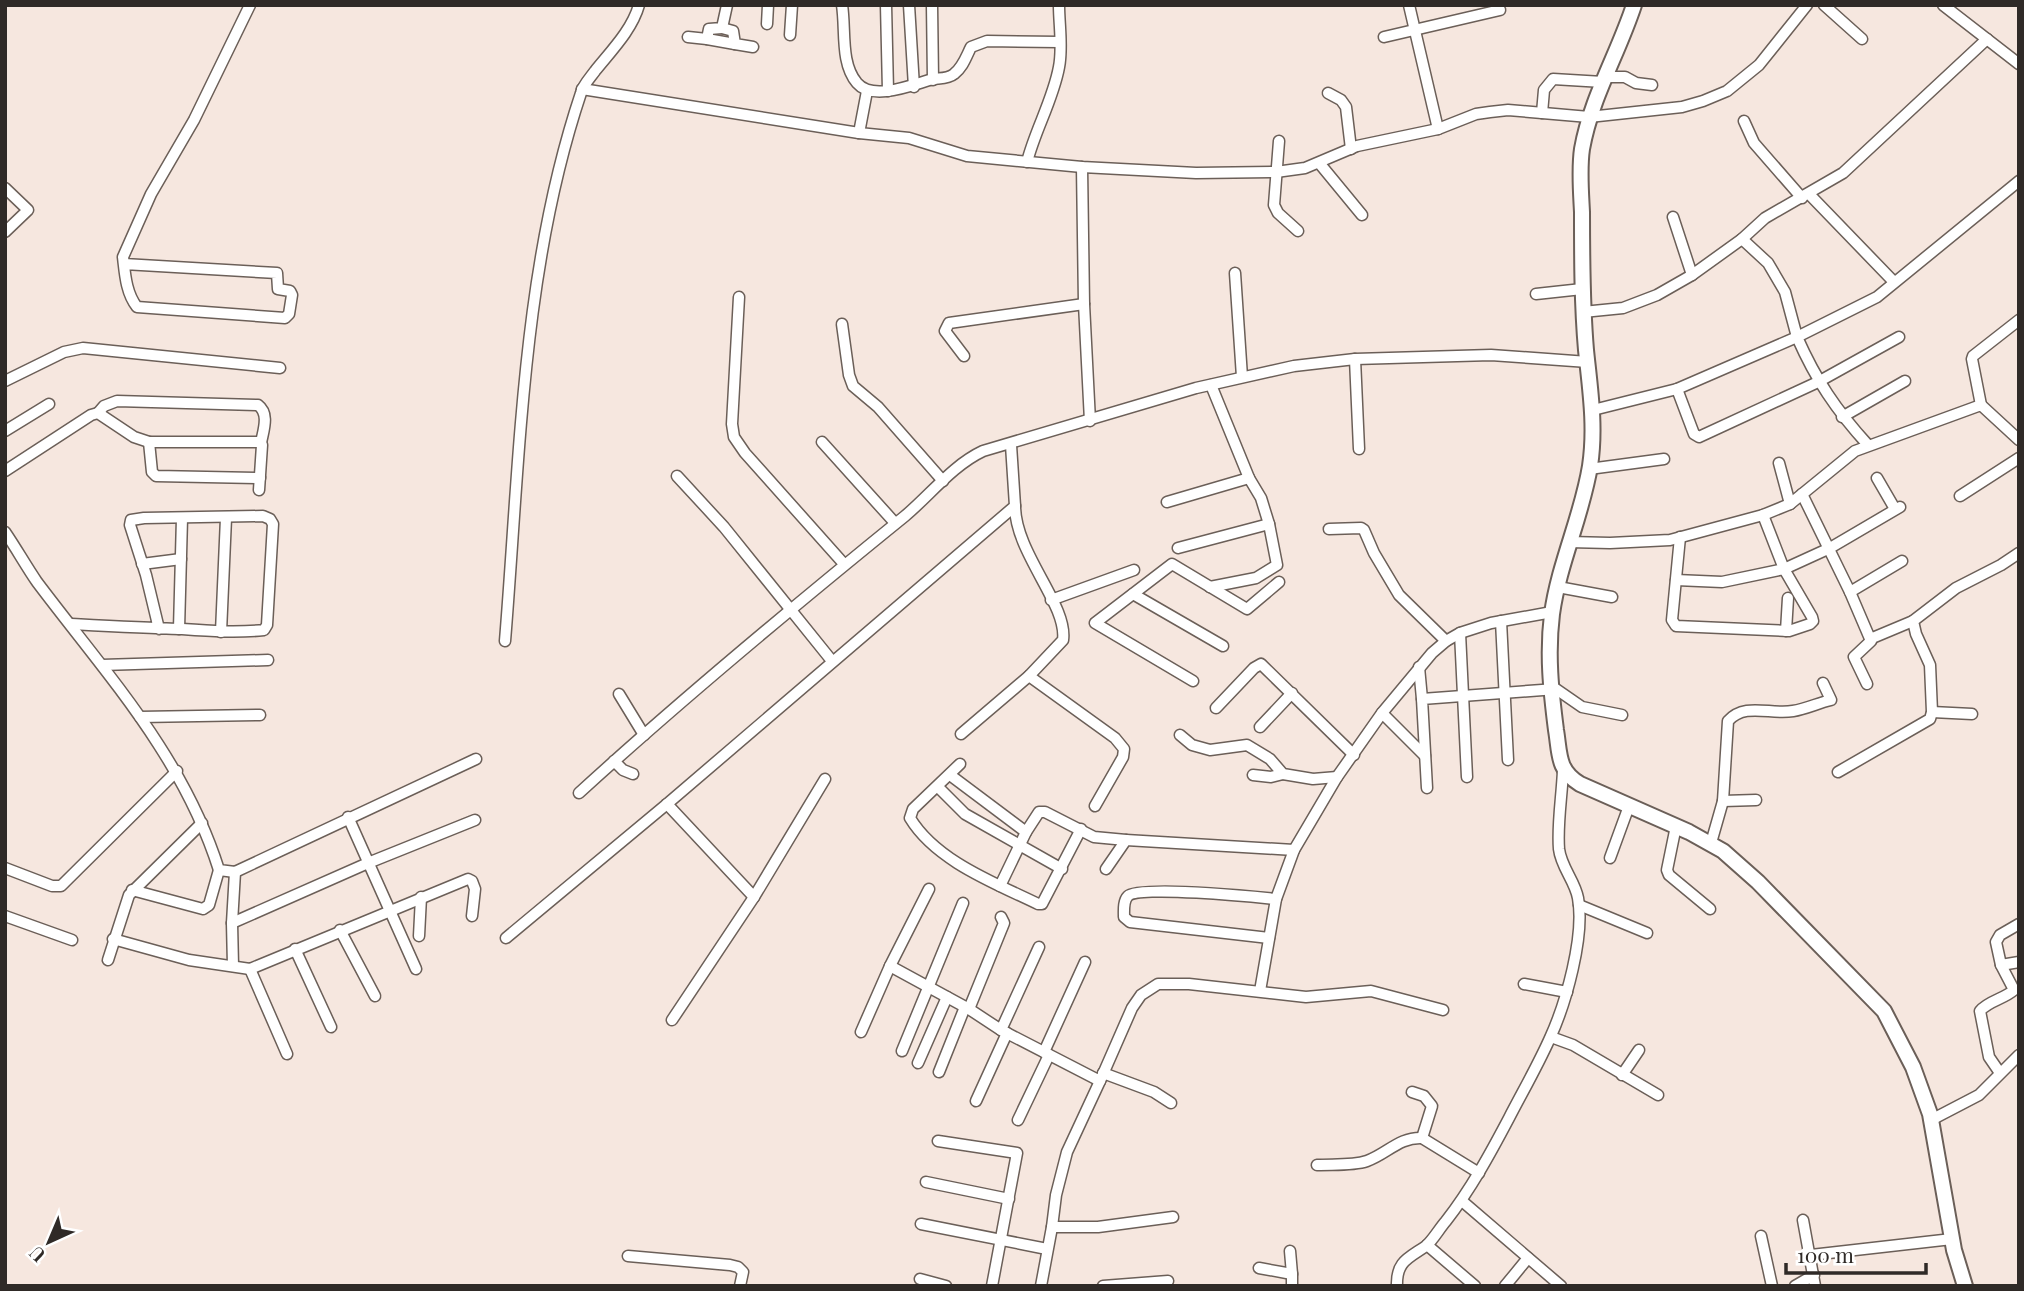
<svg xmlns="http://www.w3.org/2000/svg" width="2024" height="1291" viewBox="0 0 2024 1291" font-family="'Playfair Display',serif">
<style>
.lines{fill:none;stroke-linecap:round;stroke-linejoin:round}
.street-casing{stroke:#6b5f58;stroke-width:13}
.secondary-casing{stroke:#6b5f58;stroke-width:18}
.street{stroke:#fff;stroke-width:10}
.secondary{stroke:#fff;stroke-width:14}
</style>
<rect width="100%" height="100%" fill="#f6e7df"/>
<g class="lines">
<g class="street-casing">
<g id="street">
<path d="M842,5c4,25 -2,58 15,78 16,19 57,1 76,-4 7,-1 15,0 21,-5 9,-7 12,-17 17,-27l16,-6 72,1"/>
<path d="M886,5l2,86"/>
<path d="M909,5l5,82"/>
<path d="M932,5l1,75"/>
<path d="M1409,5l29,124"/>
<path d="M1824,5l38,34"/>
<path d="M1943,5l76,59"/>
<path d="M767,24l1,-19"/>
<path d="M722,28l11,3 2,13 18,3"/>
<path d="M790,35l2,-30"/>
<path d="M688,37l19,2 2,-10 13,-1 5,-23"/>
<path d="M1384,37l116,-27"/>
<path d="M707,39l28,5"/>
<path d="M1605,77h20l11,6 16,2"/>
<path d="M582,89l277,44 50,5 58,18 115,11 114,6 80,-1 29,-4 52,-22 81,-17 38,-15 14,-2 18,-2 81,7 93,-10 21,-6 24,-10 32,-26 48,-60"/>
<path d="M1328,93l13,7 5,7 5,42"/>
<path d="M1542,113l2,-23 9,-11 50,3"/>
<path d="M1744,121l10,22 48,55"/>
<path d="M859,133l8,-42"/>
<path d="M1279,141l-5,64 4,8 20,18"/>
<path d="M1027,162c8,-32 26,-62 32,-95 4,-20 0,-42 0,-62"/>
<path d="M1320,164l42,51"/>
<path d="M1082,167l2,137 6,117"/>
<path d="M5,188l23,22 -23,22"/>
<path d="M1809,194l85,88"/>
<path d="M1673,217l19,58"/>
<path d="M124,264l153,9 1,16 12,2 2,4 -3,19 -4,4 -148,-11c-11,-14 -12,-33 -14,-50l28,-63 43,-74 56,-115"/>
<path d="M1235,273l7,104"/>
<path d="M1536,294l46,-5"/>
<path d="M739,297l-7,127 2,13 11,16 99,111"/>
<path d="M1583,312l40,-4 34,-13 35,-20 50,-36 23,-21 78,-45 144,-134"/>
<path d="M842,324l7,51 4,11 25,21 65,74"/>
<path d="M964,356l-19,-25 4,-8 135,-19"/>
<path d="M1355,359l4,90"/>
<path d="M5,381l59,-29 19,-4 197,20"/>
<path d="M1677,389l17,45 5,3 119,-55 81,-45"/>
<path d="M1981,405l-9,-46 1,-3 46,-36"/>
<path d="M1593,410l84,-21 120,-52 -12,-45 -17,-29 -26,-24"/>
<path d="M98,413l6,-7 13,-5 141,4c12,9 5,26 3,38"/>
<path d="M1842,417l63,-36"/>
<path d="M5,431l44,-27"/>
<path d="M149,442l3,30 4,4 104,2"/>
<path d="M822,442l73,81"/>
<path d="M1868,445c-32,-35 -52,-65 -71,-108l80,-40 142,-116"/>
<path d="M1779,463l11,41"/>
<path d="M1589,469l75,-10"/>
<path d="M5,471l86,-56 7,-2 36,24 15,5h111l2,3 -3,45"/>
<path d="M677,476l47,51 108,134"/>
<path d="M1877,478l18,31"/>
<path d="M1802,494l48,98 52,-31"/>
<path d="M1960,496l59,-38"/>
<path d="M1167,502l82,-24"/>
<path d="M1329,529l32,-1 3,2 10,23 25,42 47,46"/>
<path d="M5,532c11,16 21,34 32,50 70,93 146,174 182,288l16,2 241,-113"/>
<path d="M1680,537l-8,83 4,6 113,5 21,-7 3,-3 -1,-4 -28,-48 -21,-54"/>
<path d="M1569,542l41,1 60,-3 93,-25 27,-11 65,-53 126,-46 38,35"/>
<path d="M1178,548l91,-24"/>
<path d="M142,564l39,-5"/>
<path d="M1676,580l46,2 62,-13 46,-21 70,-41"/>
<path d="M1210,587l46,-9 21,-13 -8,-41 -8,-26 -12,-20 -38,-93"/>
<path d="M1558,587l54,10"/>
<path d="M1850,592l21,49 -17,16 13,27"/>
<path d="M1133,594l90,52"/>
<path d="M1051,600l83,-30"/>
<path d="M1501,621l7,139"/>
<path d="M71,624c37,2 73,4 110,5 28,2 55,4 83,1l3,-5 6,-101 -3,-5 -7,-3 -119,2 -13,2 -1,5 16,50 13,54"/>
<path d="M179,629l3,-111"/>
<path d="M1786,631l2,-33"/>
<path d="M221,632l5,-114"/>
<path d="M1460,633l7,144"/>
<path d="M1870,639l43,-18"/>
<path d="M505,641c15,-183 17,-372 76,-548 2,-8 9,-15 14,-22 16,-20 37,-41 44,-66"/>
<path d="M102,665l166,-5"/>
<path d="M1419,667l3,32"/>
<path d="M1029,676l86,62 9,11 -1,8 -28,49"/>
<path d="M1193,681l-98,-58 77,-59 75,45 32,-27"/>
<path d="M619,694l25,41"/>
<path d="M1216,708l38,-40 7,-4 93,91"/>
<path d="M1932,712l40,2"/>
<path d="M1382,713l43,43"/>
<path d="M140,717l120,-2"/>
<path d="M1260,727l32,-34"/>
<path d="M961,734l68,-58 34,-36c5,-35 -48,-87 -48,-134"/>
<path d="M1180,735l12,10 18,5 37,-5 23,14 13,15 30,5 24,-2"/>
<path d="M614,761l9,9 10,4"/>
<path d="M960,764l-47,45 -3,9c26,43 85,65 128,86h4l39,-75"/>
<path d="M1838,772l92,-53 2,-7 -2,-47 -14,-31 -3,-13 43,-33 45,-23 18,-12"/>
<path d="M950,775l76,57"/>
<path d="M1253,775l18,2 12,-3"/>
<path d="M938,787l27,27 97,55"/>
<path d="M1427,788l-5,-89 134,-10 26,18 40,8"/>
<path d="M579,793c105,-96 215,-187 326,-277 25,-21 48,-51 78,-65l213,-63 98,-22 61,-7 136,-4 97,7"/>
<path d="M1723,801l33,-1"/>
<path d="M667,804l87,93"/>
<path d="M348,817l68,152"/>
<path d="M1676,826l-9,44 2,5 41,34"/>
<path d="M1711,843l12,-42 5,-80c17,-19 42,-6 65,-10 13,-2 25,-8 38,-11l-8,-17"/>
<path d="M1610,858l19,-52"/>
<path d="M5,868l47,18h9l116,-115"/>
<path d="M1106,869l20,-29 168,10"/>
<path d="M1000,886l26,-54 13,-20h6l49,25 32,3"/>
<path d="M132,890l71,19 6,-4 10,-35"/>
<path d="M1579,905l68,28"/>
<path d="M5,916l67,24"/>
<path d="M232,923l136,-60 107,-43"/>
<path d="M340,930l35,66"/>
<path d="M419,936l2,-39"/>
<path d="M506,938l161,-134 348,-298 -4,-61"/>
<path d="M1269,938l-139,-16 -6,-5c0,-6 -1,-16 4,-21 10,-11 128,1 148,3"/>
<path d="M113,939l76,21 61,9 218,-90 4,2 3,8 -3,27"/>
<path d="M295,949l36,78"/>
<path d="M108,960l21,-65 73,-72"/>
<path d="M2001,965l18,-3"/>
<path d="M233,966l-1,-43 3,-51"/>
<path d="M890,966l79,43 32,21 99,51 32,-73 9,-13 17,-11h31l117,13 65,-6 72,19"/>
<path d="M250,969l37,85"/>
<path d="M1524,984l43,8"/>
<path d="M1260,991l16,-92 18,-49 43,-73 45,-64 50,-60 14,-12 14,-8 31,-10 61,-11"/>
<path d="M969,1009l35,-86 -3,-6"/>
<path d="M672,1020l82,-123 71,-118"/>
<path d="M1001,1030l38,-83"/>
<path d="M861,1032l29,-66 39,-77"/>
<path d="M1551,1037l22,8 85,50"/>
<path d="M902,1051l61,-148"/>
<path d="M1044,1052l41,-90"/>
<path d="M918,1063l29,-66"/>
<path d="M939,1072l26,-65"/>
<path d="M1103,1073l51,19 17,11"/>
<path d="M2000,1073l-11,-16 -9,-46c8,-10 24,-12 34,-21l-13,-25 -5,-23 4,-7 19,-11"/>
<path d="M1622,1075l17,-25"/>
<path d="M1412,1092l12,4 8,10 -10,32"/>
<path d="M976,1101l31,-68"/>
<path d="M1018,1120l31,-65"/>
<path d="M1931,1120l48,-25 40,-40"/>
<path d="M938,1141l79,12 -25,133"/>
<path d="M1317,1165c16,-1 35,1 50,-4 20,-7 32,-24 55,-23l57,35"/>
<path d="M926,1182l83,17"/>
<path d="M1462,1201l99,85"/>
<path d="M1803,1220l12,66"/>
<path d="M921,1224l126,25"/>
<path d="M1052,1227h46l75,-10"/>
<path d="M1761,1236l11,50"/>
<path d="M1427,1245l48,41"/>
<path d="M1290,1251l2,23"/>
<path d="M1811,1255l141,-16"/>
<path d="M628,1256l102,9 8,2 5,5 -3,14"/>
<path d="M1259,1268l33,6v12"/>
<path d="M920,1279l26,7"/>
<path d="M1041,1286l11,-59 4,-32 11,-43 33,-71"/>
<path d="M1103,1286l65,-5"/>
<path d="M1397,1286c-1,-25 12,-28 29,-40 7,-6 13,-17 20,-25 25,-32 44,-67 63,-103 14,-27 29,-53 41,-80 16,-35 35,-102 28,-140 -3,-17 -17,-31 -19,-49 -2,-25 3,-53 4,-79"/>
<path d="M1505,1286l23,-28"/>
<path d="M1795,1286l19,-11"/>
</g>
</g>
<g class="secondary-casing">
<path id="secondary" d="M1634,5c-16,49 -43,93 -52,144 -3,20 -1,43 0,63 0,47 0,92 4,138 4,39 10,77 4,116 -8,50 -31,97 -38,148 -5,40 -1,77 4,116 4,24 1,40 24,54l109,48 34,19 35,31 126,129 29,56 17,47 24,136 11,36"/>
</g>
<use href="#street" class="street"/>
<use href="#secondary" class="secondary"/>
</g>
<rect width="2024" height="1291" fill="none" stroke="#2f2a27" stroke-width="14"/>
<g transform="translate(49 1242) rotate(224)" stroke="#ffffff" stroke-width="5" paint-order="stroke">
<path d="M0-5L12 26L0 18L-12 26Z" fill="#2f2a27"/>
<text y="-10" font-size="19" font-weight="bold" text-anchor="middle" fill="#2f2a27">U</text>
</g>
<path d="M1786 1263v10h140v-10" fill="none" stroke="#2f2a27" stroke-width="3.5"/>
<text x="1797" y="1263" font-size="21" fill="#2f2a27" stroke="#ffffff" stroke-width="5" paint-order="stroke">100 m</text>
</svg>
